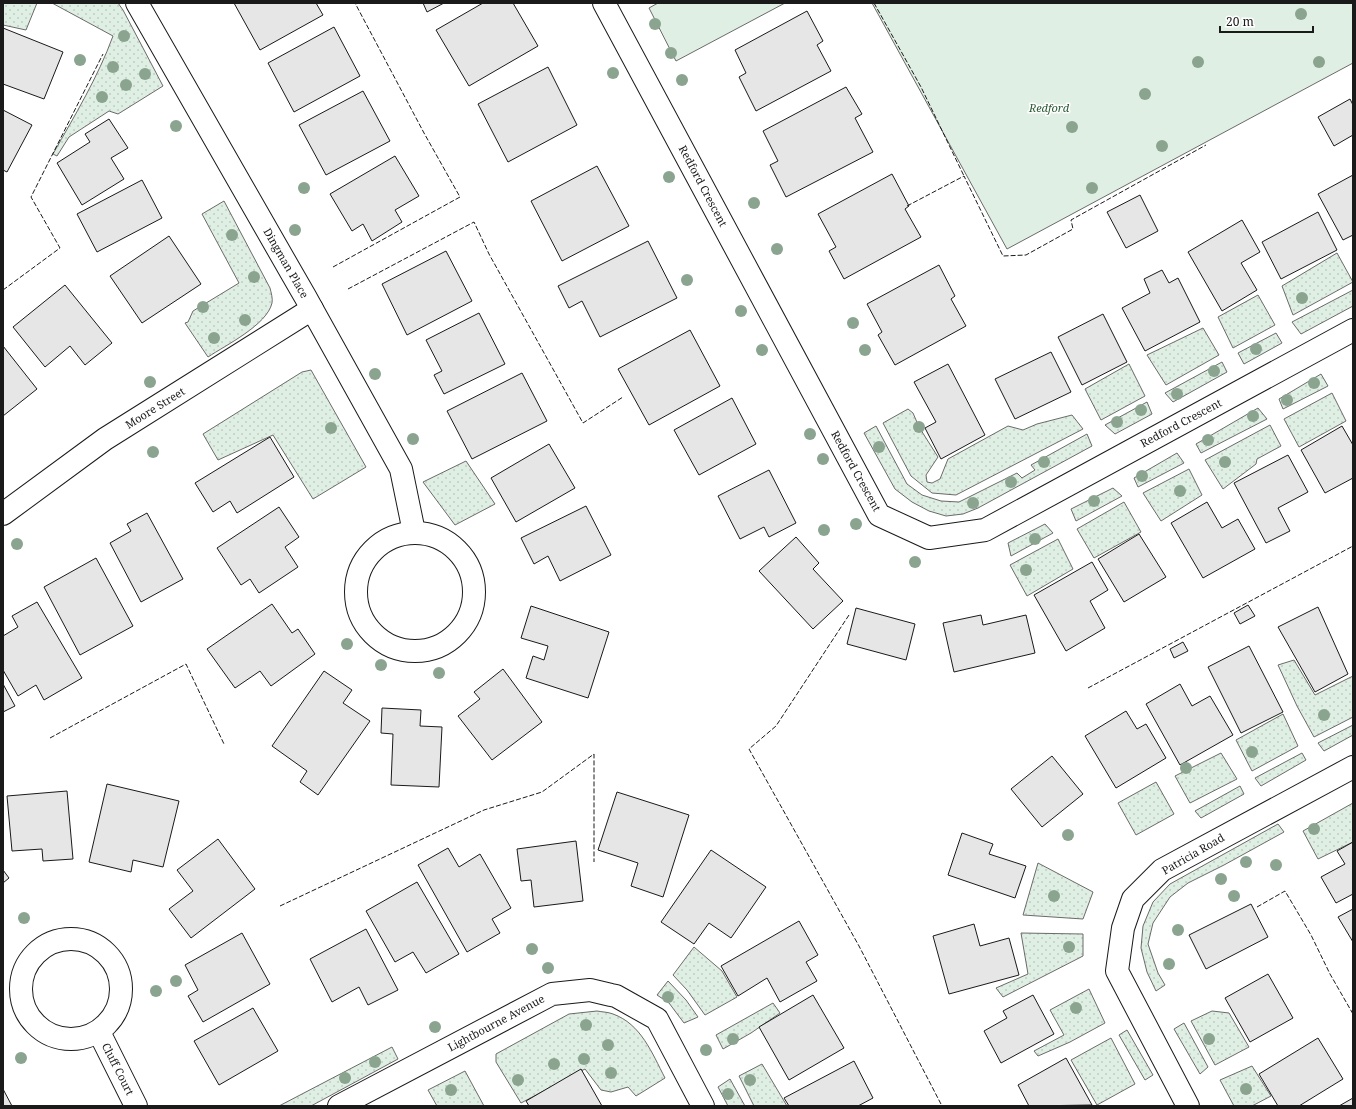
<svg xmlns="http://www.w3.org/2000/svg" width="1356" height="1109" viewBox="0 0 1356 1109" font-family="'Noto Serif',serif">
<style>
.grass{fill:url(#grass-dots);stroke:#6a6a6a}
.park{fill:#e0efe3;stroke:#6a6a6a}
.building{fill:#e6e6e6;stroke:#1a1a1a}
.lines{fill:none;stroke-linecap:round;stroke-linejoin:round}
.minor-casing{stroke:#1a1a1a;stroke-width:24}
.minor{stroke:#fff;stroke-width:22}
.fence{stroke:#1a1a1a;stroke-width:1;stroke-dasharray:5 2;stroke-linecap:butt}
.tree{fill:#8aa48f}
.labels{text-anchor:middle;stroke-width:3;stroke-linejoin:round;paint-order:stroke}
.park-label{font-size:11px;font-style:italic;fill:#2b5a34;stroke:#fff}
.street-label{font-size:11px;fill:#1a1a1a;stroke:#fff}
</style>
<defs>
<pattern id="grass-dots" width="8" height="8" patternUnits="userSpaceOnUse"><rect width="8" height="8" fill="#e0efe3"/><path d="M2 2h.1M6 6h.1" fill="none" stroke="#c0ccc2" stroke-width="1.8" stroke-linecap="round"/></pattern>
</defs>
<rect width="100%" height="100%" fill="#fff"/>
<g class="grass">
<path d="M3,3h34l-11,27 -23,-5z"/>
<path d="M52,3h66l5,7 40,76 -45,28 -9,-3 -40,26 -12,19 -4,-2c22,-39 45,-77 60,-118z"/>
<path d="M224,201l46,87c1,4 3,11 2,15 -5,22 -46,42 -64,54l-23,-34 3,-1 5,-11 46,-28 -37,-69z"/>
<path d="M1337,253l16,29 -60,33 -11,-29z"/>
<path d="M1353,290v16l-52,28 -9,-12z"/>
<path d="M1258,295l17,30 -42,23 -15,-31z"/>
<path d="M1203,328l16,27 -53,30 -19,-30z"/>
<path d="M1276,333l6,10 -38,21 -6,-11z"/>
<path d="M1222,362l5,10 -54,30 -8,-9z"/>
<path d="M1129,364l16,32 -44,24 -16,-31z"/>
<path d="M311,370l55,97 -53,32 -40,-64 -55,25 -15,-26 99,-62z"/>
<path d="M1321,374l7,12 -45,23 -4,-10z"/>
<path d="M1332,393l14,28 -47,26 -15,-28z"/>
<path d="M1147,402l5,12 -37,20 -10,-9z"/>
<path d="M1258,408l9,11 -66,34 -5,-9z"/>
<path d="M908,409l5,4 6,14 19,30 -12,18 1,7 5,1 8,-4 8,-20 60,-33 15,4 14,-6 35,-9 11,14 -127,66 -24,-2 -21,-17 -28,-53z"/>
<path d="M1270,425l11,21 -24,13 -1,5 -33,25 -18,-29z"/>
<path d="M876,426l31,58 15,11 19,6 18,1 58,-29 5,5 13,-8 -4,-5 56,-31 5,12 -114,62 -15,6 -17,2 -17,-5 -17,-9 -17,-13 -31,-56z"/>
<path d="M1177,453l7,10 -46,24 -4,-9z"/>
<path d="M466,461l29,43 -40,21 -32,-43z"/>
<path d="M1189,469l13,26 -41,26 -18,-28z"/>
<path d="M1113,488l9,8 -46,25 -5,-12z"/>
<path d="M1124,502l17,30 -47,26 -17,-29z"/>
<path d="M1045,524l8,9 -42,23 -3,-13z"/>
<path d="M1058,539l15,30 -46,27 -17,-31z"/>
<path d="M1294,660l21,35 38,-19v41l-39,20 -17,-31 -19,-41z"/>
<path d="M1283,714l15,32 -46,25 -16,-31z"/>
<path d="M1353,725v10l-29,16 -6,-8z"/>
<path d="M1221,753l16,26 -47,24 -15,-27z"/>
<path d="M1302,753l4,7 -45,26 -6,-8z"/>
<path d="M1156,782l18,32 -38,21 -18,-32z"/>
<path d="M1240,786l4,8 -43,24 -6,-7z"/>
<path d="M1353,803v39l-35,17 -15,-28z"/>
<path d="M1278,824l6,8 -60,33 -36,18 -18,14 -17,26 -5,21 10,29 7,12 -9,6 -9,-19 -6,-24 2,-22 10,-24 17,-18z"/>
<path d="M1038,863l55,29 -10,27 -60,-4z"/>
<path d="M1021,933l62,1v22l-80,41 -7,-9 32,-14z"/>
<path d="M694,947l28,24 15,26 -32,18 -18,-25 -14,-15z"/>
<path d="M668,981l18,19 12,17 -14,6 -15,-20 -12,-8z"/>
<path d="M1089,989l16,34 -35,19 -32,14 -4,-5 30,-16 -14,-25z"/>
<path d="M773,1003l7,10 -29,20 -28,16 -7,-14z"/>
<path d="M597,1011c5,1 11,1 16,3 28,10 39,39 52,64l-29,18 -8,-9 -17,5 -10,-2 -16,-21 -64,34 -25,-41v-8l73,-40z"/>
<path d="M1212,1011l17,2 20,34 -34,18 -24,-44z"/>
<path d="M1184,1023l24,44 -8,7 -26,-45z"/>
<path d="M1127,1030l26,45 -8,5 -26,-45z"/>
<path d="M1111,1038l24,46 -38,21 -26,-45z"/>
<path d="M392,1047l6,12 -87,47h-32z"/>
<path d="M762,1064l25,42h-33l-15,-30z"/>
<path d="M1252,1066l19,30 -19,10h-18l-14,-26z"/>
<path d="M465,1071l19,35h-47l-9,-16z"/>
<path d="M730,1079l15,27h-17l-10,-19z"/>
</g>
<g class="park">
<path d="M658,3h127l-109,58 -27,-53z"/>
<path d="M872,3h481v60l-346,186z"/>
</g>
<g class="building">
<path d="M234,3h82l7,12 -63,35z"/>
<path d="M423,3h21l-17,9z"/>
<path d="M483,3h30l25,43 -69,40 -33,-56z"/>
<path d="M807,11l16,30 -6,4 14,26 -75,40 -17,-34 7,-4 -11,-23z"/>
<path d="M334,27l26,49 -66,36 -26,-49z"/>
<path d="M3,28l60,24 -19,47 -41,-15z"/>
<path d="M548,67l29,58 -69,37 -30,-58z"/>
<path d="M846,87l16,27 -7,4 18,34 -87,45 -16,-32 8,-4 -15,-30z"/>
<path d="M363,91l27,50 -64,34 -27,-50z"/>
<path d="M1350,99l3,6v30l-19,11 -16,-29z"/>
<path d="M3,110l29,15 -25,47 -4,-2z"/>
<path d="M109,119l19,29 -17,10 13,21 -42,26 -25,-42 33,-21 -5,-8z"/>
<path d="M395,156l24,40 -24,14 7,12 -30,19 -9,-17 -11,7 -22,-37z"/>
<path d="M597,166l32,60 -67,35 -31,-60z"/>
<path d="M892,174l17,32 -4,3 16,28 -77,42 -15,-28 7,-4 -18,-33z"/>
<path d="M1353,175v60l-10,5 -25,-46z"/>
<path d="M142,180l20,38 -65,34 -20,-38z"/>
<path d="M1140,195l18,36 -32,17 -19,-36z"/>
<path d="M1318,212l19,38 -56,29 -19,-37z"/>
<path d="M1242,220l18,32 -19,11 16,27 -35,21 -34,-59z"/>
<path d="M169,236l32,48 -59,39 -32,-47z"/>
<path d="M648,241l29,57 -77,39 -18,-36 -13,7 -11,-22z"/>
<path d="M446,251l26,50 -65,34 -25,-51z"/>
<path d="M939,265l16,31 -4,3 15,27 -71,39 -17,-30 4,-3 -15,-28z"/>
<path d="M1162,270l7,13 9,-5 22,44 -55,29 -23,-43 28,-15 -6,-14z"/>
<path d="M65,285l47,58 -27,22 -15,-19 -25,21 -32,-40z"/>
<path d="M479,313l26,51 -61,30 -10,-19 8,-4 -16,-31z"/>
<path d="M1103,314l24,48 -45,23 -24,-48z"/>
<path d="M690,330l30,56 -71,39 -31,-56z"/>
<path d="M3,346l34,43 -34,27z"/>
<path d="M1051,352l20,40 -56,27 -20,-40z"/>
<path d="M948,364l37,71 -44,24 -16,-31 11,-6 -22,-40z"/>
<path d="M522,373l25,48 -75,38 -25,-48z"/>
<path d="M732,398l24,46 -57,31 -25,-45z"/>
<path d="M1342,426l11,19v33l-28,15 -24,-43z"/>
<path d="M270,437l24,40 -57,36 -7,-12 -17,11 -18,-29z"/>
<path d="M549,444l26,44 -59,34 -25,-44z"/>
<path d="M1288,455l20,37 -30,16 12,23 -24,12 -32,-60z"/>
<path d="M769,470l27,53 -27,14 -5,-10 -24,12 -22,-43z"/>
<path d="M1207,502l15,26 16,-9 17,30 -52,29 -32,-55z"/>
<path d="M586,506l25,49 -51,26 -12,-25 -14,8 -13,-26z"/>
<path d="M279,507l20,30 -14,10 13,20 -39,26 -9,-14 -9,6 -24,-37z"/>
<path d="M147,513l36,66 -42,23 -31,-59 21,-12 -4,-7z"/>
<path d="M1139,534l27,43 -42,25 -26,-43z"/>
<path d="M796,537l23,26 -6,6 30,32 -30,28 -54,-58z"/>
<path d="M96,558l37,68 -53,29 -36,-68z"/>
<path d="M1092,562l16,28 -18,11 15,27 -39,23 -32,-56z"/>
<path d="M37,602l45,76 -38,22 -8,-15 -18,11 -15,-26v-34l15,-9 -6,-11z"/>
<path d="M272,604l20,29 6,-4 17,25 -44,32 -11,-15 -25,17 -28,-39z"/>
<path d="M1248,605l7,11 -15,8 -6,-11z"/>
<path d="M531,606l78,26 -21,66 -62,-20 7,-22 11,4 4,-14 -27,-8z"/>
<path d="M1318,607l30,67 -33,18 -37,-65z"/>
<path d="M856,608l59,16 -9,36 -59,-16z"/>
<path d="M981,615l2,10 43,-10 9,38 -81,19 -11,-49z"/>
<path d="M1183,642l5,9 -14,7 -4,-9z"/>
<path d="M1249,646l34,66 -42,21 -33,-66z"/>
<path d="M503,669l39,53 -50,38 -34,-44 22,-17 -6,-7z"/>
<path d="M324,671l28,19 -9,13 27,18 -52,74 -18,-13 7,-11 -35,-25z"/>
<path d="M3,684l12,22 -12,6z"/>
<path d="M1180,684l12,22 18,-10 23,39 -53,30 -34,-61z"/>
<path d="M382,708l39,2 -1,16 22,1 -3,60 -48,-2 2,-51 -12,-1z"/>
<path d="M1126,711l11,18 9,-5 20,34 -50,30 -31,-52z"/>
<path d="M1052,756l31,38 -41,33 -31,-38z"/>
<path d="M107,784l72,17 -16,66 -30,-7 -2,12 -42,-10z"/>
<path d="M67,791l6,68 -30,2 -1,-12 -30,2 -5,-55z"/>
<path d="M617,792l72,23 -26,82 -32,-11 7,-23 -40,-13z"/>
<path d="M962,833l31,11 -4,10 37,12 -11,32 -67,-23z"/>
<path d="M218,839l37,50 -64,49 -22,-29 24,-18 -16,-21z"/>
<path d="M576,841l7,60 -49,6 -3,-27 -10,1 -4,-32z"/>
<path d="M1353,842v52l-17,9 -15,-26 24,-13 -8,-13z"/>
<path d="M448,848l11,19 21,-13 31,54 -19,11 8,14 -33,19 -49,-87z"/>
<path d="M711,850l55,37 -35,51 -22,-15 -15,21 -33,-22z"/>
<path d="M3,870l6,8 -6,5z"/>
<path d="M417,882l42,72 -33,19 -13,-21 -18,10 -29,-51z"/>
<path d="M1251,904l17,33 -62,32 -17,-34z"/>
<path d="M1353,909v33l-15,-25z"/>
<path d="M799,921l19,34 -12,7 11,19 -37,21 -13,-24 -29,18 -17,-30z"/>
<path d="M974,924l6,22 29,-8 10,37 -70,19 -16,-58z"/>
<path d="M366,929l32,61 -30,15 -9,-18 -27,15 -22,-43z"/>
<path d="M242,933l28,51 -67,38 -15,-26 10,-6 -13,-25z"/>
<path d="M1268,974l25,44 -43,24 -25,-44z"/>
<path d="M813,995l31,53 -55,32 -30,-53z"/>
<path d="M1033,995l21,39 -53,29 -17,-32 23,-13 -4,-7z"/>
<path d="M253,1008l25,43 -59,34 -25,-44z"/>
<path d="M1318,1038l25,41 -44,27h-21l-19,-32z"/>
<path d="M1066,1058l26,47 -63,1 -11,-21z"/>
<path d="M854,1061l19,37 -15,8h-69l-5,-8z"/>
<path d="M581,1069l21,37h-73l-3,-5z"/>
<path d="M3,1089l9,17h-9z"/>
<path d="M1353,1098v8h-14z"/>
</g>
<g class="lines">
<g class="minor-casing">
<g id="minor">
<path d="M137,3l154,269 15,26 6,11 89,160 13,63"/>
<path d="M604,3l275,512 50,23 56,-8 368,-200"/>
<path d="M3,514l102,-75 207,-130"/>
<circle cx="415" cy="592" r="59"/>
<circle cx="71" cy="989" r="50"/>
<path d="M99,1032l37,74"/>
<path d="M339,1106l213,-112 38,-4 21,5 5,1 41,23 46,87"/>
<path d="M1188,1106l-71,-135 6,-43 10,-29 29,-29 191,-103"/>
</g>
</g>
<use href="#minor" class="minor"/>
<g class="fence">
<path d="M874,3l47,84 43,89"/>
<path d="M907,206l57,-30 39,80 23,-1 47,-26 -2,-9 135,-75"/>
<path d="M333,267l127,-70 -36,-64 -69,-130"/>
<path d="M348,289l126,-67 15,32 94,169 40,-26"/>
<path d="M3,290l57,-42 -29,-51 72,-143"/>
<path d="M849,615l-73,111 -27,23 110,197 83,160"/>
<path d="M1088,688l265,-142"/>
<path d="M50,738l136,-74 38,80"/>
<path d="M280,906l204,-96 58,-18 52,-38v108"/>
<path d="M1257,907l28,-16 26,44 19,39 23,40"/>
</g>
</g>
<g class="tree">
<circle cx="1301" cy="14" r="6"/>
<circle cx="655" cy="24" r="6"/>
<circle cx="124" cy="36" r="6"/>
<circle cx="671" cy="53" r="6"/>
<circle cx="80" cy="60" r="6"/>
<circle cx="1198" cy="62" r="6"/>
<circle cx="1319" cy="62" r="6"/>
<circle cx="113" cy="67" r="6"/>
<circle cx="613" cy="73" r="6"/>
<circle cx="145" cy="74" r="6"/>
<circle cx="682" cy="80" r="6"/>
<circle cx="126" cy="85" r="6"/>
<circle cx="1145" cy="94" r="6"/>
<circle cx="102" cy="97" r="6"/>
<circle cx="176" cy="126" r="6"/>
<circle cx="1072" cy="127" r="6"/>
<circle cx="1162" cy="146" r="6"/>
<circle cx="669" cy="177" r="6"/>
<circle cx="304" cy="188" r="6"/>
<circle cx="1092" cy="188" r="6"/>
<circle cx="754" cy="203" r="6"/>
<circle cx="295" cy="230" r="6"/>
<circle cx="232" cy="235" r="6"/>
<circle cx="777" cy="249" r="6"/>
<circle cx="254" cy="277" r="6"/>
<circle cx="687" cy="280" r="6"/>
<circle cx="1302" cy="298" r="6"/>
<circle cx="203" cy="307" r="6"/>
<circle cx="741" cy="311" r="6"/>
<circle cx="245" cy="320" r="6"/>
<circle cx="853" cy="323" r="6"/>
<circle cx="214" cy="338" r="6"/>
<circle cx="1256" cy="349" r="6"/>
<circle cx="762" cy="350" r="6"/>
<circle cx="865" cy="350" r="6"/>
<circle cx="1214" cy="371" r="6"/>
<circle cx="375" cy="374" r="6"/>
<circle cx="150" cy="382" r="6"/>
<circle cx="1314" cy="383" r="6"/>
<circle cx="1177" cy="394" r="6"/>
<circle cx="1287" cy="400" r="6"/>
<circle cx="1141" cy="410" r="6"/>
<circle cx="1253" cy="416" r="6"/>
<circle cx="1117" cy="422" r="6"/>
<circle cx="919" cy="427" r="6"/>
<circle cx="331" cy="428" r="6"/>
<circle cx="810" cy="434" r="6"/>
<circle cx="413" cy="439" r="6"/>
<circle cx="1208" cy="440" r="6"/>
<circle cx="879" cy="447" r="6"/>
<circle cx="153" cy="452" r="6"/>
<circle cx="823" cy="459" r="6"/>
<circle cx="1044" cy="462" r="6"/>
<circle cx="1225" cy="462" r="6"/>
<circle cx="1142" cy="476" r="6"/>
<circle cx="1011" cy="482" r="6"/>
<circle cx="1180" cy="491" r="6"/>
<circle cx="1094" cy="501" r="6"/>
<circle cx="973" cy="503" r="6"/>
<circle cx="856" cy="524" r="6"/>
<circle cx="824" cy="530" r="6"/>
<circle cx="1035" cy="539" r="6"/>
<circle cx="17" cy="544" r="6"/>
<circle cx="915" cy="562" r="6"/>
<circle cx="1026" cy="570" r="6"/>
<circle cx="347" cy="644" r="6"/>
<circle cx="381" cy="665" r="6"/>
<circle cx="439" cy="673" r="6"/>
<circle cx="1324" cy="715" r="6"/>
<circle cx="1252" cy="752" r="6"/>
<circle cx="1186" cy="768" r="6"/>
<circle cx="1314" cy="829" r="6"/>
<circle cx="1068" cy="835" r="6"/>
<circle cx="1246" cy="862" r="6"/>
<circle cx="1276" cy="865" r="6"/>
<circle cx="1221" cy="879" r="6"/>
<circle cx="1054" cy="896" r="6"/>
<circle cx="1234" cy="896" r="6"/>
<circle cx="24" cy="918" r="6"/>
<circle cx="1178" cy="930" r="6"/>
<circle cx="1069" cy="947" r="6"/>
<circle cx="532" cy="949" r="6"/>
<circle cx="1169" cy="964" r="6"/>
<circle cx="548" cy="968" r="6"/>
<circle cx="176" cy="981" r="6"/>
<circle cx="156" cy="991" r="6"/>
<circle cx="668" cy="997" r="6"/>
<circle cx="1076" cy="1008" r="6"/>
<circle cx="586" cy="1025" r="6"/>
<circle cx="435" cy="1027" r="6"/>
<circle cx="733" cy="1039" r="6"/>
<circle cx="1209" cy="1039" r="6"/>
<circle cx="608" cy="1045" r="6"/>
<circle cx="706" cy="1050" r="6"/>
<circle cx="21" cy="1058" r="6"/>
<circle cx="584" cy="1059" r="6"/>
<circle cx="375" cy="1062" r="6"/>
<circle cx="554" cy="1064" r="6"/>
<circle cx="611" cy="1073" r="6"/>
<circle cx="345" cy="1078" r="6"/>
<circle cx="518" cy="1080" r="6"/>
<circle cx="750" cy="1080" r="6"/>
<circle cx="1246" cy="1089" r="6"/>
<circle cx="451" cy="1090" r="6"/>
<circle cx="728" cy="1094" r="6"/>
</g>
<g class="labels">
<g class="park-label">
<text x="1049" y="112">Redford</text>
</g>
<g class="street-label">
<text transform="translate(703 186) rotate(62)" y="4">Redford Crescent</text>
<text transform="translate(286 263) rotate(60)" y="4">Dingman Place</text>
<text transform="translate(155 408) rotate(-32)" y="4">Moore Street</text>
<text transform="translate(1181 423) rotate(-28)" y="4">Redford Crescent</text>
<text transform="translate(856 471) rotate(61)" y="4">Redford Crescent</text>
<text transform="translate(1193 854) rotate(-30)" y="4">Patricia Road</text>
<text transform="translate(496 1023) rotate(-28)" y="4">Lightbourne Avenue</text>
<text transform="translate(118 1069) rotate(63)" y="4">Cluff Court</text>
</g>
</g>
<rect width="1356" height="1109" fill="none" stroke="#1a1a1a" stroke-width="8"/>
<path d="M1220 26v6h93v-6" fill="none" stroke="#1a1a1a" stroke-width="2"/>
<text x="1226" y="26" font-size="12" fill="#1a1a1a" stroke="#ffffff" stroke-width="3" paint-order="stroke">20 m</text>
</svg>
